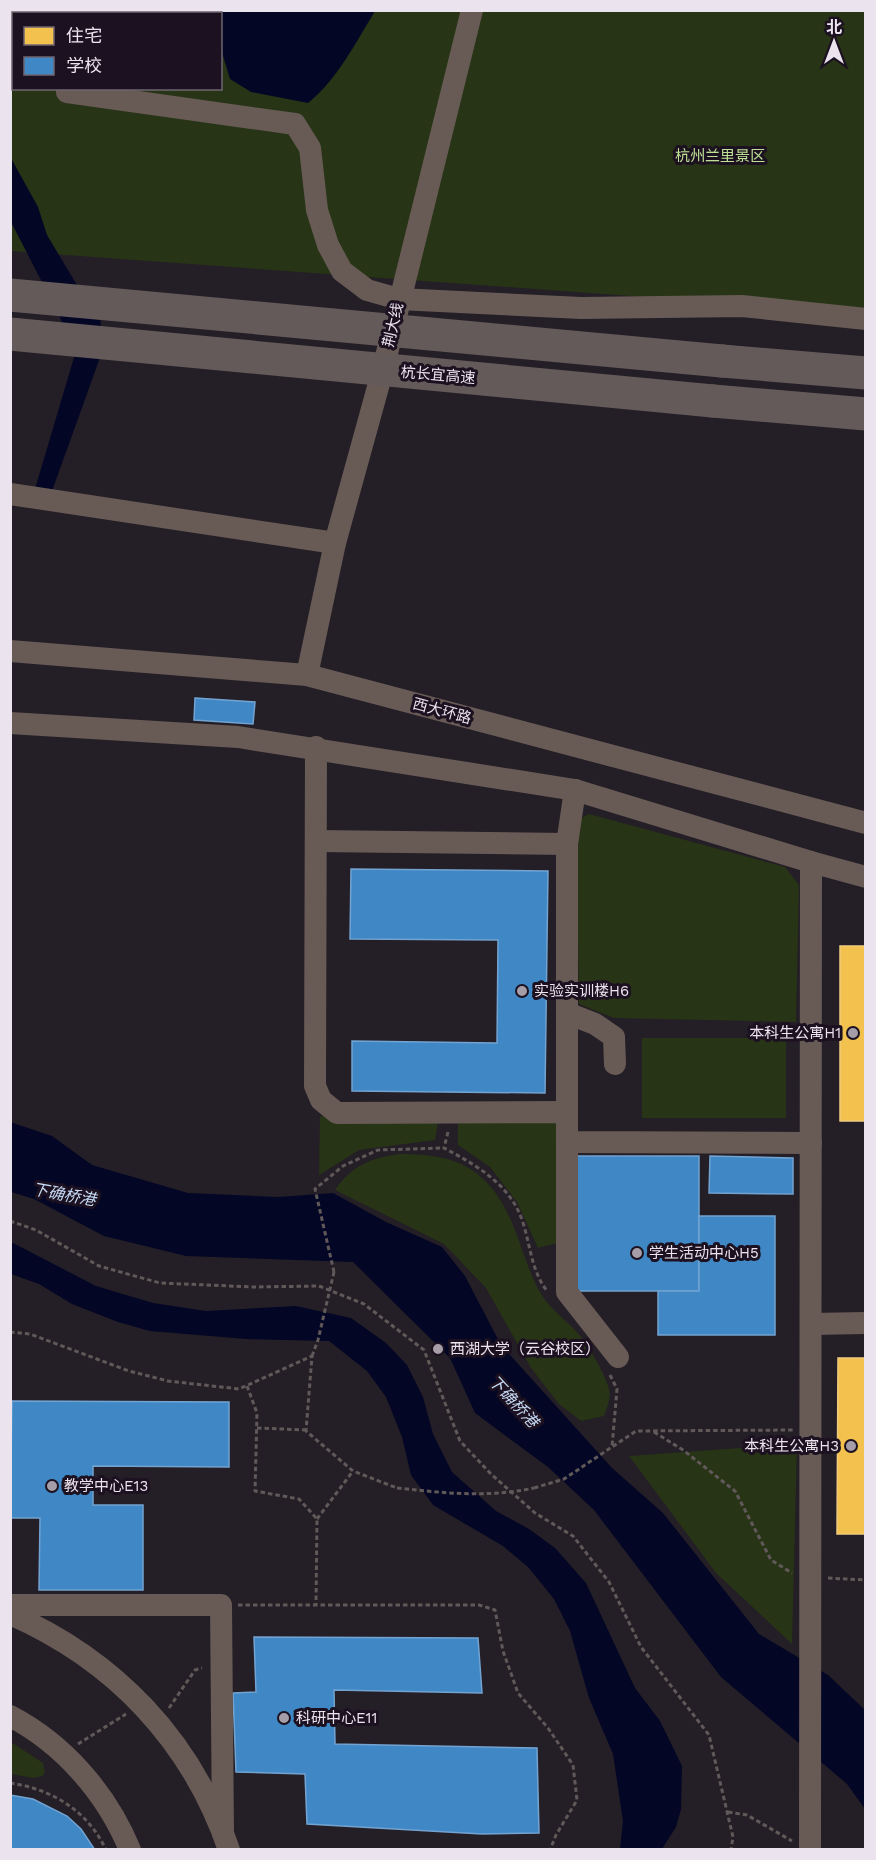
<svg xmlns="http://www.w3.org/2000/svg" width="876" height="1860" viewBox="0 0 876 1860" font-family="'Work Sans','Noto Sans SC',sans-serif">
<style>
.green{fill:#283416;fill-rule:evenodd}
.water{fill:#030625}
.homes{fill:#f2c14e;stroke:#f0cb7e;stroke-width:1.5}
.schools{fill:#3f88c5;stroke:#73a3d1;stroke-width:1.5}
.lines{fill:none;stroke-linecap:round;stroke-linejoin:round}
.path{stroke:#615959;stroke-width:3;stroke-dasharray:4.5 3;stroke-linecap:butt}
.minor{stroke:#685b56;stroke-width:22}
.highway{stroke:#655a5a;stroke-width:33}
.path-bridge{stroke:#615959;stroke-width:3;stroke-dasharray:4.5 3;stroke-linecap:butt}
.highway-bridge{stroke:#655a5a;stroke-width:33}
.poi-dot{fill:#a59ea8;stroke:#1c1120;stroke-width:2}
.labels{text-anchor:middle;stroke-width:6;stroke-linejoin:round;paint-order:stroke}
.park-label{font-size:15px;fill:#bee194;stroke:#1c1120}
.street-label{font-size:15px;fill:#ebe3ee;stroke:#1c1120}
.poi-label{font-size:15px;fill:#ebe3ee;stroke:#1c1120;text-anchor:start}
.water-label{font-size:16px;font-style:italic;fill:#c6daf5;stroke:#1c1120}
</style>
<rect width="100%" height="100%" fill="#241e26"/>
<g class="green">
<path d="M10,11h855v302l-854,-62zM14,14h206v74h-206z"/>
<path d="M589,814l196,53 14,18 -3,137 -182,-4 -35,-14 -3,-183z"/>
<rect x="642" y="1038" width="144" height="80"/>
<path d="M320,1116l118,6 -3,18 -76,10 -40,25z"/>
<path d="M458,1122l99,1v120l-19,5 -21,-46 -27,-35 -32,-22z"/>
<path d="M400,1154c29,0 59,3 81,23 35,31 38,78 60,117 10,17 29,28 40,43 10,13 22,34 27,49 4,11 0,19 -4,30l-23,5 -22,-17 -28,-36 -45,-80 -42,-44 -109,-54c17,-25 36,-32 65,-36z"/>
<path d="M797,1444l-5,200 -76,-71 -87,-117z"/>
<path d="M11,1742l32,21 2,10 -3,3 -9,2 -22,-4z"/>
</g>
<g class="water">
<path d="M214,11v-1l161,1c-19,31 -38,69 -67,92l-57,-11 -21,-13 -9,-30 -1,-35 -5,-1z"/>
<path d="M10,106l1,52 27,49 9,28 30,50 23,26 2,41 -50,139 -17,-2 40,-135 -16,-39 -48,-93z"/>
<path d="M10,1122l42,14 40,29 96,28 90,4 55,-4 53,29 56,25 23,29 36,69 111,123 51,45 96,121 69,41 37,35v99l-18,-25 -126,-107 -127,-167 -46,-43 -73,-54 -25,-55 -97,-96 -167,-6 -82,-20 -70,-37 -23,-7z"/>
<path d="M11,1242l85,44 57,17 53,8 90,-5 55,12 35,25 21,22 16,32 10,37 19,38 44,39 33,18 26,19 31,35 49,105 25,33 22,45 -1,43 -5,18 -14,22h-42l3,-28 -10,-67 -24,-56 -19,-67 -16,-32 -26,-32 -25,-21 -70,-41 -22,-30 -9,-38 -16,-40 -19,-26 -38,-30 -83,-2 -96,-8 -32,-9 -46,-18 -33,-20 -28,-10z"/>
</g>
<g class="homes">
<rect x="840" y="946" width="26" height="175"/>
<path d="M838,1358h28v176h-29z"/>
</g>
<g class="schools">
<path d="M195,698l60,4 -2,22 -59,-4z"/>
<path d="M351,869l197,2 -3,222 -193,-2v-50l145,2 1,-103 -148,-1z"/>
<rect x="576" y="1156" width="123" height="135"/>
<path d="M710,1156l83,2v36l-84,-1z"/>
<path d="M699,1216h76v119h-117v-44h41z"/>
<path d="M12,1401l217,1v65l-136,-1v39h50v85h-104l1,-72h-30z"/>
<path d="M254,1637l224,1 4,55 -148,-3 1,54 202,4 2,85 -57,1 -175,-10 -2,-50 -69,-2 -3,-79 23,-1z"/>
<path d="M10,1795l23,4 34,17 14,13 14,21h-85z"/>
</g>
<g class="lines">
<g class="path">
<path d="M448,1132l-4,16c34,18 69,38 80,78 7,24 8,45 23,65"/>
<path d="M10,1221l26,9 63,36 61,17 94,4 65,-1 45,18 60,46 36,91 31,33 44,39 38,23 36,46 32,65 68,88 24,102 -2,13"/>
<path d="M334,1272l-19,-83 28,-23 35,-16 66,-2"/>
<path d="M10,1332l20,2 99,37 39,10 71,8 73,-33 -6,75 47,40 44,17"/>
<path d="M610,1375l7,14 -5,58"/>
<path d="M247,1386l10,27 -2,78 44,8 18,20 -1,85"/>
<path d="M257,1428l49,2"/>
<path d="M654,1432l29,18 52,41 36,69 21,13"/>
<path d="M534,1488l30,-9 72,-48 157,-1"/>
<path d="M317,1519l36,-48"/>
<path d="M828,1578l38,2"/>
<path d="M238,1605h241l16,5 8,41 15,42 30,35 25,37 4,35 -21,35 -6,15"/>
<path d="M169,1708l26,-38 7,-2"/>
<path d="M78,1744l48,-30"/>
<path d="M10,1783c42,6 78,28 96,67"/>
<path d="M728,1812l19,3 45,26"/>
</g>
<g class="minor">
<path d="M67,92l228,32 15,24 7,62 11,35 14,26 25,19 32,9 182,9 161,-2 124,13"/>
<path d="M10,494l325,49"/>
<path d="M10,651l297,24 559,148"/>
<path d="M307,675l28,-132 48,-174 89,-359"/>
<path d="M10,723l228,14 337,53 236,72"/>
<path d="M316,747l-1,339 6,14 16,13 230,-1v30l244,1"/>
<path d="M316,841l251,3"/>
<path d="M567,1013l28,11 19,13 1,27"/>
<path d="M567,1112v-268l8,-54"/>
<path d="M567,1142v150l51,65"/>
<path d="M811,1324l55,-1"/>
<path d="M10,1605h211l2,228"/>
<path d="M10,1614c105,46 182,127 219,236"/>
<path d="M10,1716c54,28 97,78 120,134"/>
<path d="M810,1850l1,-988 55,15"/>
</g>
<g class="highway">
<path d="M722,361l144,12"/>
<path d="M713,401l153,13"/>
</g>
<g class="path-bridge">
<path d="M312,1356l6,-16 16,-68"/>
<path d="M397,1488c47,5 90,10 137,0"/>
</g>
<g class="highway-bridge">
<path d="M10,295l712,66"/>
<path d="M10,334l703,67"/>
</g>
</g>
<g class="poi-dot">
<circle cx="522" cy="991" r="6"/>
<circle cx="853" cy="1033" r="6"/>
<circle cx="637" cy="1253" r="6"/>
<circle cx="438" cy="1349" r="6"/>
<circle cx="851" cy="1446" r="6"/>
<circle cx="52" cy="1486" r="6"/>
<circle cx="284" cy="1718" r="6"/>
</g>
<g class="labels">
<g class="park-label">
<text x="720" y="161">杭州兰里景区</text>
</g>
<g class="street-label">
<text transform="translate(393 325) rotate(-77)" y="5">荆大线</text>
<text transform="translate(438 375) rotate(5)" y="5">杭长宜高速</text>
<text transform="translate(442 711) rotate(15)" y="5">西大环路</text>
</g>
<g class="poi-label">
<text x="534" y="996">实验实训楼H6</text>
<text x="841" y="1038" text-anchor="end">本科生公寓H1</text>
<text x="649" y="1258">学生活动中心H5</text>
<text x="450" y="1354">西湖大学（云谷校区）</text>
<text x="839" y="1451" text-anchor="end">本科生公寓H3</text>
<text x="64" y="1491">教学中心E13</text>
<text x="296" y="1723">科研中心E11</text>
</g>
<g class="water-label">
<text transform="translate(64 1194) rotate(10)" y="6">下确桥港</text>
<text transform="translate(514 1401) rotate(47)" y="6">下确桥港</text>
</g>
</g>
<rect width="876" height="1860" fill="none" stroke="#ebe3ee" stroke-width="24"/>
<rect x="12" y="12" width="210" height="78" fill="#1c1120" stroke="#6f6572" stroke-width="1.5"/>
<rect x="24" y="27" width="30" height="18" fill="#f2c14e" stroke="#6f6572" stroke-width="1.5"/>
<text x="66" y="42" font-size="18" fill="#ebe3ee">住宅</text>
<rect x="24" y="57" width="30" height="18" fill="#3f88c5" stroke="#6f6572" stroke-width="1.5"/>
<text x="66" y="72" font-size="18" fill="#ebe3ee">学校</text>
<g transform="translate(834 42)" stroke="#1c1120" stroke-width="4.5" paint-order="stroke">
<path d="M0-4.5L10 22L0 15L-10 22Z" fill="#ebe3ee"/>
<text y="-9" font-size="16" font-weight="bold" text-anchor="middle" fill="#ebe3ee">北</text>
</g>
</svg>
